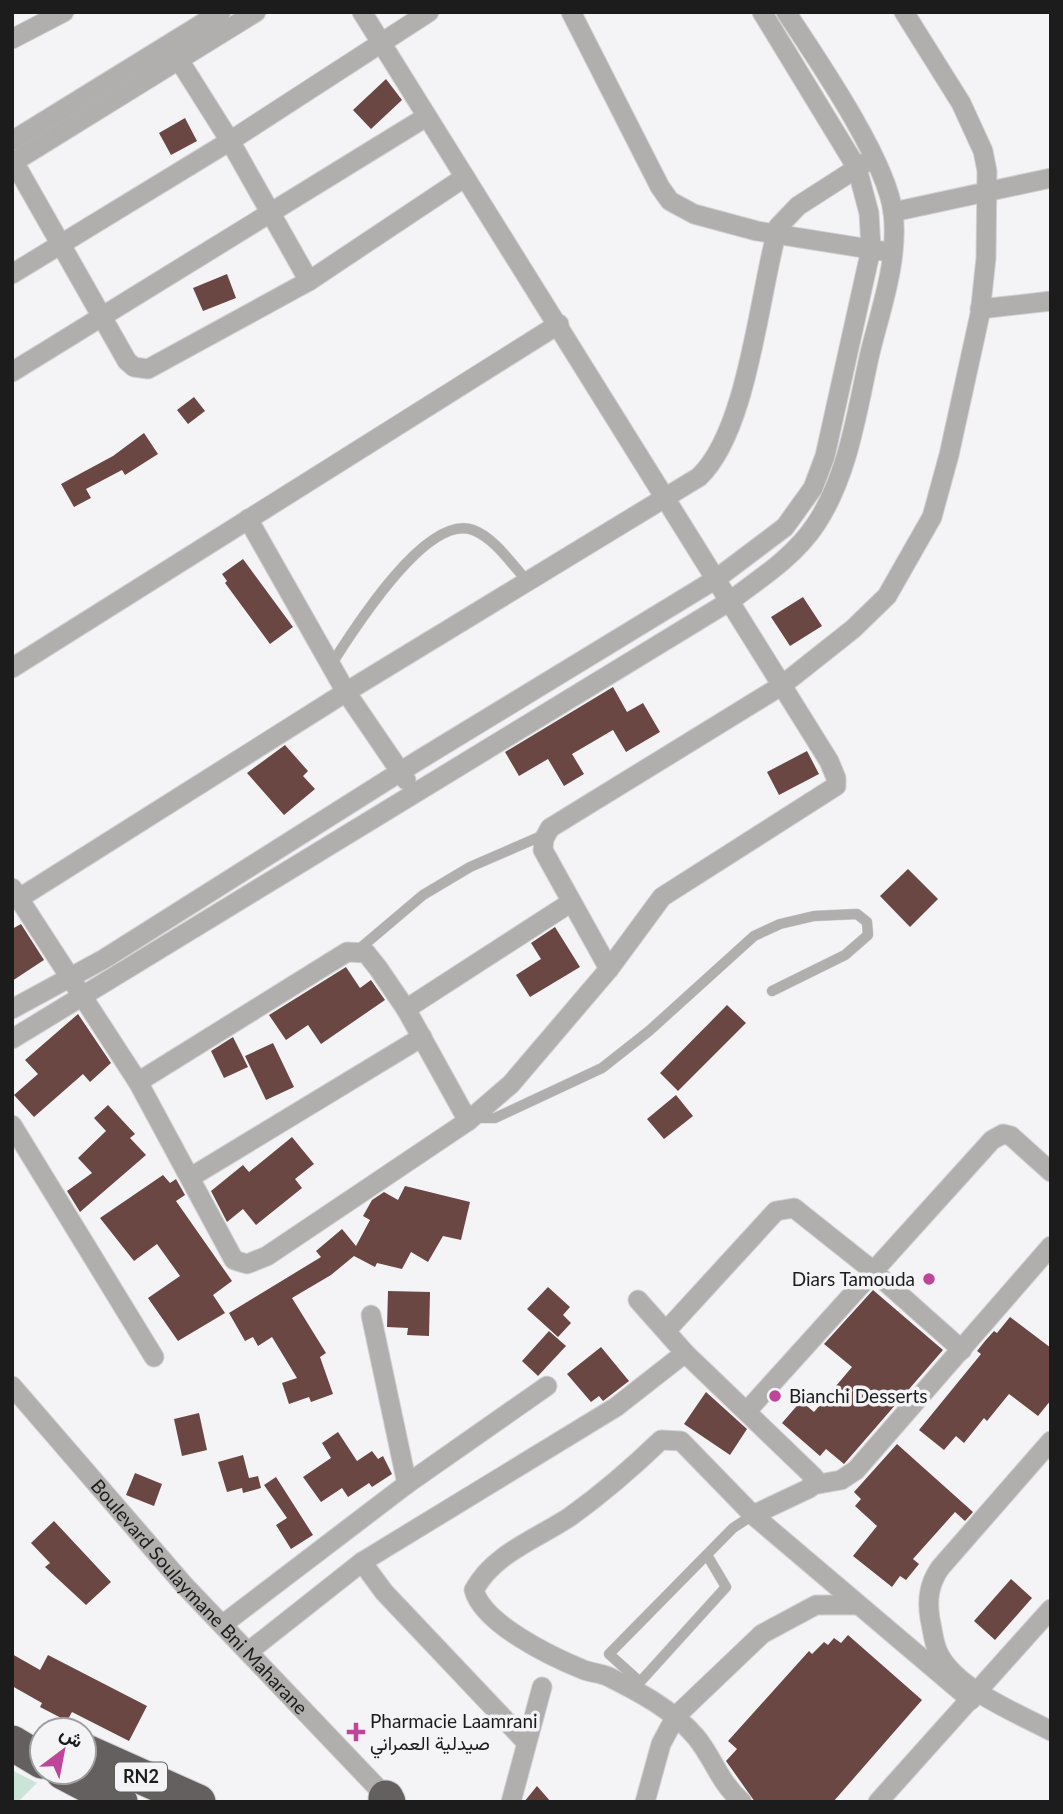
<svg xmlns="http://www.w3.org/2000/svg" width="1063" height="1814" viewBox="0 0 1063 1814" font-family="Lato,Vazirmatn,sans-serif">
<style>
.green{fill:#cae5d8}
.building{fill:#6b4744}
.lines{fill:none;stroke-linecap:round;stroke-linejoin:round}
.lane-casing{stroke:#d1d1d4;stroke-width:11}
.street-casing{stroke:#d1d1d4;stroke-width:21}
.highway-casing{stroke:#d1d1d4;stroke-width:37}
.lane{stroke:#b0afae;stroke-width:10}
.street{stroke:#b0afae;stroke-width:19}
.highway{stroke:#63605f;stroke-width:35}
.poi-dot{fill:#be4599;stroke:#f4f4f7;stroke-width:2.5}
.labels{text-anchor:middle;stroke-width:7;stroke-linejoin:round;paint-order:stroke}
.shield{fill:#f4f4f7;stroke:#5d5d5e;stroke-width:2}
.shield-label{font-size:18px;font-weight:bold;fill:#1c1c1d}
.poi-label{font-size:19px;fill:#1c1c1d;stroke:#f4f4f7;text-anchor:start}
.street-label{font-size:19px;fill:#1c1c1d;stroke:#f4f4f7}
</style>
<rect width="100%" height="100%" fill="#f4f4f7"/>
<path class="green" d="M12,1770l25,13 -19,19h-6z"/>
<g class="building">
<path d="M386,79l16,21 -31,29 -18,-19z"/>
<path d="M185,118l12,23 -26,14 -12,-22z"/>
<path d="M227,274l9,24 -33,13 -10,-23z"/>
<path d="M194,397l11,14 -17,13 -11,-14z"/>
<path d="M144,433l14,21 -33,21 -3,-5 -36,19 5,9 -17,9 -13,-23 52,-28z"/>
<path d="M243,559l50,68 -23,17 -45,-61 2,-2 -5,-7z"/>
<path d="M803,597l19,29 -32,20 -19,-29z"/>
<path d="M613,687l14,25 16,-9 17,29 -34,20 -13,-22 -41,24 12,20 -20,12 -16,-27 -29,17 -14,-24z"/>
<path d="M285,745l23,26 -5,5 12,13 -31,26 -37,-42z"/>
<path d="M807,751l12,23 -40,21 -12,-23z"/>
<path d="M908,869l30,30 -28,28 -30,-31z"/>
<path d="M21,924l23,36 -32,21v-52z"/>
<path d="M555,927l25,40 -50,30 -14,-22 25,-16 -10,-16z"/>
<path d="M346,967l14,21 11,-8 14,20 -64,44 -13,-19 -22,15 -17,-25z"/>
<path d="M727,1005l19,18 -68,68 -18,-18z"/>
<path d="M78,1014l33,49 -21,19 -7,-8 -49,43 -20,-22 24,-21 -13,-14z"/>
<path d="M233,1037l15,30 -24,11 -13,-27z"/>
<path d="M273,1043l21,44 -28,13 -21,-44z"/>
<path d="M676,1095l17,21 -29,23 -17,-20z"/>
<path d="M108,1105l27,29 -5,4 16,17 -66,57 -13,-21 25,-18 -14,-15 28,-27 -12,-13z"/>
<path d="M292,1137l22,27 -19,15 7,9 -46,37 -13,-16 -16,13 -16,-31 32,-26 6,7z"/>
<path d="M163,1175l7,8 6,-4 9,16 -9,6 56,80 -19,14 12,18 -47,28 -30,-43 32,-22 -23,-32 -23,17 -34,-43z"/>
<path d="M405,1186l65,16 -9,38 -18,-4 -15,26 -17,-10 -9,17 -25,-6 -2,4 -21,-11 -23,19 -39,23 34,55 -6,4 13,37 -22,8 -2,-5 -20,7 -7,-21 15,-5 -25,-41 -14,9 -5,-9 -8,4 -16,-28 92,-56 -5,-6 26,-22 14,17 14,-26 -7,-4 9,-16 12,-8 14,8z"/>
<path d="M548,1287l22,20 -7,8 8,8 -13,14 -31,-28z"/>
<path d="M873,1290l70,60 -99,114 -18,-15 -6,7 -38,-33 19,-22 13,11 38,-45 -28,-23z"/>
<path d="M388,1291l42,1 -1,44 -22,-1 1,-7 -21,-1z"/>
<path d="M1010,1317l41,31v52l-13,16 -29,-22 -22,27 -3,-3 -20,25 -8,-7 -12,14 -25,-20 62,-76 -4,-3 8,-10 9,-10 3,2z"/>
<path d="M549,1331l17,15 -28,30 -16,-15z"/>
<path d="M601,1347l28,34 -26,20 -4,-5 -8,6 -24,-28z"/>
<path d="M706,1392l41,37 -17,26 -46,-31z"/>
<path d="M199,1413l8,37 -25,6 -8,-37z"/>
<path d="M338,1432l19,29 15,-10 6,8 5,-3 9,18 -20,13 -3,-4 -21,14 -6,-9 -21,14 -18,-25 28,-19 -9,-15z"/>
<path d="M897,1444l76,68 -8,9 -10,-9 -42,47 6,5 -13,16 -6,-4 -8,11 -39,-31 24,-30 -22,-20 6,-7 -7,-7z"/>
<path d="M243,1455l6,23 9,-2 3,12 -18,5 -1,-5 -15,4 -9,-30z"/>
<path d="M135,1473l27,11 -8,22 -28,-11z"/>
<path d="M276,1477l37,58 -22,14 -15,-24 11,-7 -23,-33z"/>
<path d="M54,1521l57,61 -25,23 -41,-38 5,-4 -19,-20z"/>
<path d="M1011,1579l21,19 -37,42 -21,-19z"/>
<path d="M848,1635l74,65 -89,102h-78l-29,-41 11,-12 -9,-8 81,-90 3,3 12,-12 4,3 6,-7 7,5z"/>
<path d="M12,1654l28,16 8,-15 99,51 -18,35 -57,-29 -5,9 -27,-14 2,-4 -30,-17z"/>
<path d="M537,1786l14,16h-27z"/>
</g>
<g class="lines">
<g class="lane-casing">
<g id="lane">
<path d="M331,665c21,-33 95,-152 142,-135 22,8 40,36 55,52"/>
<path d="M358,950l65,-55 47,-28 76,-33"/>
<path d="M478,1113l4,5h13l107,-50 47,-37 105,-95 26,-12 34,-8 43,-2 10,8 1,13 -23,20 -73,36"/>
<path d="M707,1555l19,32 -86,95 -31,-28 124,-126 20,-13"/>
</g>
</g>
<g class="street-casing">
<g id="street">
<path d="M571,12l89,175 10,14 24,13 63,17 125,20"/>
<path d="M12,39l52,-27"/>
<path d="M179,60l51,81 79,140"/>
<path d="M12,141l209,-129"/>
<path d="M14,162l113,199 7,6 14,2 161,-88 156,-104"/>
<path d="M12,163l244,-151"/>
<path d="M893,212l158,-34"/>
<path d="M12,274l218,-133 199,-129"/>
<path d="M980,309l71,-8"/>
<path d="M12,372l414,-255"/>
<path d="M248,519l98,173 60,88"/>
<path d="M12,668l547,-344"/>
<path d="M12,888l126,194 96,178 13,4 20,-8 201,-135 43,-37 98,-115 53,-72 174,-111v-8l-7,-17 -467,-749"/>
<path d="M18,899l328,-207 353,-215c49,-46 60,-183 79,-250l20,-21 70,-45"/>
<path d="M609,969l-66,-119 1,-11 6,-11 231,-142 72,-57 34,-33 45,-79 17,-62 31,-141 6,-56 1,-87 -4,-20 -22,-48 -57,-91"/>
<path d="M12,1009l92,-50 315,-199 297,-181 69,-52 28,-39 12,-32 46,-207 -2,-36 -12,-45 -95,-156"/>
<path d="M406,1009l164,-106"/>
<path d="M12,1039l718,-438c31,-23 65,-45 86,-77 33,-50 41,-114 54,-171 11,-45 29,-94 23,-141 -7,-53 -76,-153 -107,-200"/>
<path d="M138,1082l209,-130 19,1 12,15 28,41 62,112"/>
<path d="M12,1125l142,232"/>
<path d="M191,1177l231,-140"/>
<path d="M638,1300l47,53 129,124 -4,11 -57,27"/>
<path d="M371,1315l36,169"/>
<path d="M666,1331l110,-120 18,-3 78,62 90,80"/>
<path id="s1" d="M12,1386l172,199 207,217"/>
<path d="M747,1411l245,-271 11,-6 8,2 40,36"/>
<path d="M1051,1441l-111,127c-11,16 -13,31 -10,51 3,12 3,25 10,37 19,34 77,57 111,75"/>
<path d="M813,1485l28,-5 15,-10 195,-224"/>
<path d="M222,1625l185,-141 140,-98"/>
<path d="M248,1652l114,-90"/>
<path d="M526,1742l-142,-150 -22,-30 254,-155 69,-54"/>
<path d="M511,1802l31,-115"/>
<path d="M645,1802l16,-58 15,-28 86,-82 54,-29h42"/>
<path d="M742,1802c-23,-20 -28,-43 -46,-65 -23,-27 -55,-44 -87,-60 -8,-4 -17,-4 -25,-7 -32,-13 -101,-46 -110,-80 20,-37 63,-51 97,-74 32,-23 62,-49 90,-76l20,1 72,74 218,185"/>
<path d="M878,1802l173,-193"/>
</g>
</g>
<g class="highway-casing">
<g id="highway">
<path d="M12,1743l30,18"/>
<path d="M84,1751l114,51"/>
<path d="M63,1772l57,30"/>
<path d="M386,1798l2,4"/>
</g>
</g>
<use href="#lane" class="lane"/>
<use href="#street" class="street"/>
<use href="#highway" class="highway"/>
</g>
<g class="poi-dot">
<circle cx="929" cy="1279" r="7"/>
<circle cx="775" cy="1396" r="7"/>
<path d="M352.5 1721.5h7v7h7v7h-7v7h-7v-7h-7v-7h7z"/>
</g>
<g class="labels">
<rect class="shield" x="115" y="1762.5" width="52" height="29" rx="5"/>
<g class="shield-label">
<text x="141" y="1783">RN2</text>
</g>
<g class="poi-label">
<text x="915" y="1286" text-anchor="end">Diars Tamouda</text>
<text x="789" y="1403">Bianchi Desserts</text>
<text x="370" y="1728">Pharmacie Laamrani<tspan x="370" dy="22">صيدلية العمراني</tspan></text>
</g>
<g class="street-label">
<text dy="7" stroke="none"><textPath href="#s1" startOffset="282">Boulevard Soulaymane Bni Maharane</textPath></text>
</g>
</g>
<rect width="1063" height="1814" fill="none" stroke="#1c1c1d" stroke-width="28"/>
<g transform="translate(63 1751) rotate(32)"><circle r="33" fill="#f4f4f7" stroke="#9e9ea0" stroke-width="2"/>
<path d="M0-5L12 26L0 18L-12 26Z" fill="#be4599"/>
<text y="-10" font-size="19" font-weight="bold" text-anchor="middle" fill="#1c1c1d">ش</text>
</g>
</svg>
